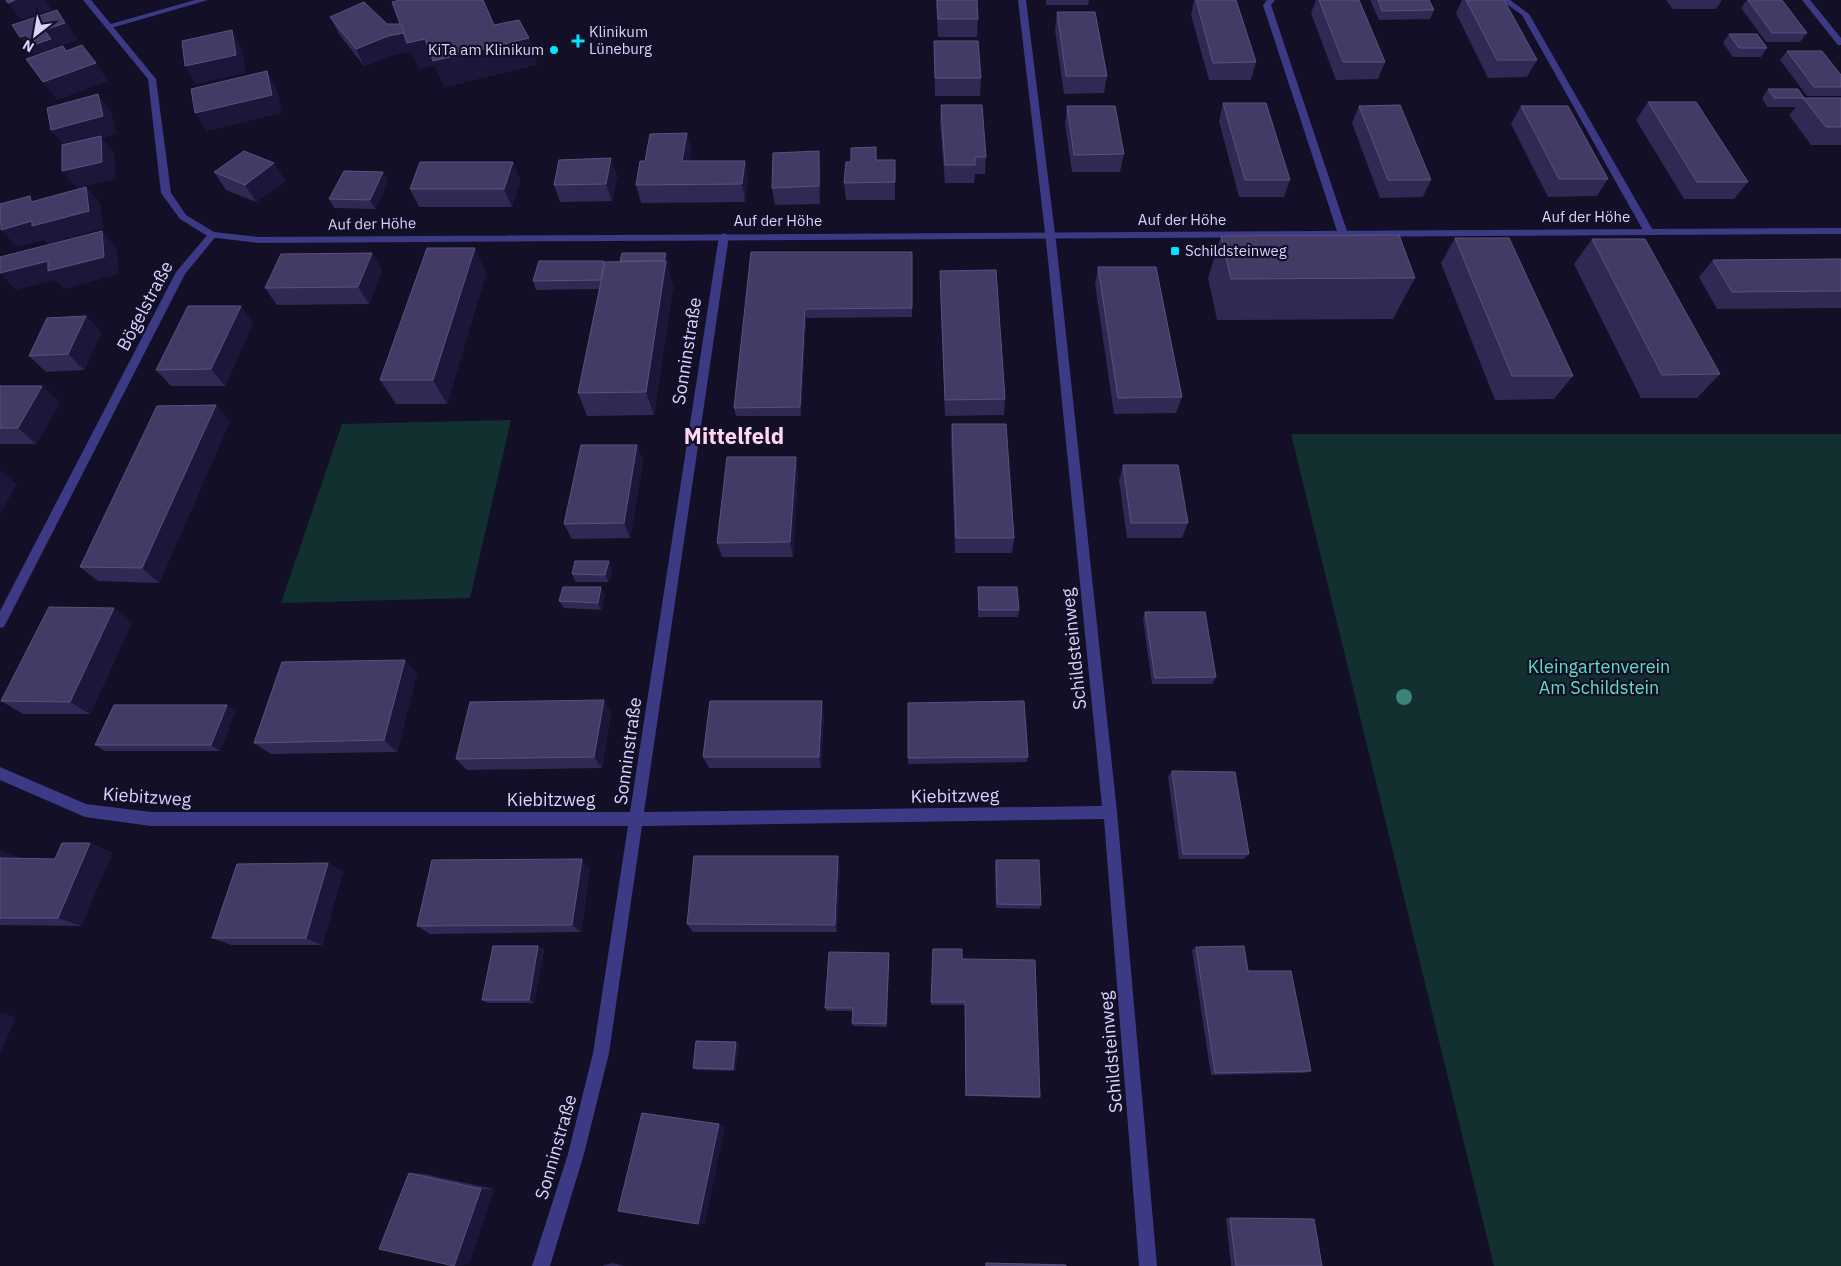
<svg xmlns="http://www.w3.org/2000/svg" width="1841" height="1266" viewBox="0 0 1841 1266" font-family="'IBM Plex Sans',sans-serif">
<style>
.green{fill:#12302f}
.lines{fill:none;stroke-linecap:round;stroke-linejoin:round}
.service{fill:#3d3a85;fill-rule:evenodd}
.minor{fill:#3d3a85;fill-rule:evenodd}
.tertiary{fill:#3d3a85;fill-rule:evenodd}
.tree{fill:#3d827b}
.wall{fill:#312854}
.shaded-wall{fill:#1d163a}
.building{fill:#433a66;stroke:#5a527e}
.poi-dot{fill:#00e5ff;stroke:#130f26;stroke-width:2}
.labels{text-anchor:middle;stroke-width:4.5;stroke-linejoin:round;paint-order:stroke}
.far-poi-label{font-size:15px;fill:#d9d4ff;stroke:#130f26;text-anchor:start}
.far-street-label{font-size:15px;fill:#d9d4ff;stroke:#130f26}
.street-label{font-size:18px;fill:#d9d4ff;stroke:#130f26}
.park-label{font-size:18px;fill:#5fe0c0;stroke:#130f26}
.district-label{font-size:22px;font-weight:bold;fill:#ffd6f0;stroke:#130f26}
</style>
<rect width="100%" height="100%" fill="#130f26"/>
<g class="green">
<path d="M511,420l-41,178 -189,5 61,-179z"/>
<path d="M1291,434h550v832h-347z"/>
</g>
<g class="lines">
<path class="service" d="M195,0h13l-97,28 -7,-2z"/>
<g class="minor">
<path d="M1018,0h8l31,250 60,562 40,454h-18l-35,-447 -462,7 -33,227 -25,101 -34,112h-18l36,-112 25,-101 35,-227h-477l-66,-9 -85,-37v-13l86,37 65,8h479l89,-576 5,-3 5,3 -85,576 458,-6 -55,-556z"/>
<path d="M1267,0h8l-4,5 77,229 -2,2 -3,1 -5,-3 -75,-229z"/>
<path d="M1501,0h9l19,14 125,218 -2,2h-6l-2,-2 -122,-217z"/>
<path d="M1802,0h8l31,38v7h-3z"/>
<path d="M212,232l5,3 -32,39 -181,353 -4,1v-17l176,-339 33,-39z"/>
</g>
<path class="tertiary" d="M83,0h8l65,79 15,114 15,22 28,17 45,5 1582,-9v6l-1582,9 -50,-6 -29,-18 -19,-26 -13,-114z"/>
</g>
<circle class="tree" cx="1404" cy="697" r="8"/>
<g class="wall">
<path d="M936,0h41l1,19 -1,18h-39z"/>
<path d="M1046,0h43l-1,5h-42z"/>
<path d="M1194,0h42l20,62 -5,18h-42l-18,-65z"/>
<path d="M1316,0h43l26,62 -7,17 -42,1 -25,-67z"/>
<path d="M1370,0h59l5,10 -4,9 -51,1z"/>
<path d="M1462,0h42l33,60 -10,17 -39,1 -32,-65z"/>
<path d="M1666,0h56l-6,9h-43z"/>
<path d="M1747,0h35l25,33 -7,9h-34l-25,-34z"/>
<path d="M1057,12l50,64 -3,17 -40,1 -9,-64z"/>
<path d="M330,17l57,7 107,1 43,39 -93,23 -9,-22 -16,4 -8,-18 -15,3 -32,12 -25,-32z"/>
<path d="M1729,34l38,14 -6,9h-28l-10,-14z"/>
<path d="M934,41l47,37 -1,18h-45z"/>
<path d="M1787,51l54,24v21h-34l-27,-36z"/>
<path d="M1768,89l36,9h37v47h-30l-22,-30 7,-8h-29l-5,-9z"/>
<path d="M1648,102l100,80 -14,17h-50l-48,-79z"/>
<path d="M1223,103l67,77 -6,17h-45l-20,-76z"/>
<path d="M941,105l45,52 -1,17h-10l-1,9h-29l-5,-60z"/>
<path d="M1067,106l57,48 -4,18h-48l-7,-48z"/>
<path d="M1359,106l72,74 -8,17 -43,1 -28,-75z"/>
<path d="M1521,106l87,73 -11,17 -49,1 -37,-73z"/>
<path d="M687,133l4,18 -2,10 59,17 -3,24 -104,1 -5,-18 9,-24z"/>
<path d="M876,147v13h19v40h-49l-2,-17 7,-21z"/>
<path d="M513,162l7,18 -8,27h-93l-9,-18z"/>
<path d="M274,163l11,18 -29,21 -30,-12 -12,-18z"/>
<path d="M821,169l-1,35 -45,1 -3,-17z"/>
<path d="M383,172l5,9 -13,28 -41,-1 -5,-9z"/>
<path d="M617,176l-5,25 -52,1 -6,-17z"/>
<path d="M1221,236l194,42 -22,41 -176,1 -9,-42z"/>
<path d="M1455,238l118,138 -19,23 -59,1 -54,-137z"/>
<path d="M1592,239l128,135 -23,24h-56l-67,-134z"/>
<path d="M751,252h161v65l-106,1 -5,98h-65l-2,-8z"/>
<path d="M1841,259v49l-124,1 -18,-32 14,-17z"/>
<path d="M668,261l-1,5 6,20 -19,129 -67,1 -9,-23 21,-104 -63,1 -3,-9z"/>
<path d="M1098,267l84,130 -6,16 -62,1 -19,-130z"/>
<path d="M382,270l-13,34 -92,1 -12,-17z"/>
<path d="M940,271l65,128 -1,16 -59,1 -5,-128z"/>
<path d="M486,273l-39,131h-51l-16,-24z"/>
<path d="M86,316l15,17 -17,37 -38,2 -17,-16z"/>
<path d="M253,323l-28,63h-54l-15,-16z"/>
<path d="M0,386l60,16 -24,42h-36z"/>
<path d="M230,421l-71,162 -61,-2 -18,-14z"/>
<path d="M952,424l62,114 -2,15h-57l-4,-113z"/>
<path d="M637,445l6,16 -13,77 -58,1 -8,-15z"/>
<path d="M1123,465l65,58 -6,15h-55l-8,-58z"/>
<path d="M798,472l-5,85h-71l-5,-14z"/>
<path d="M612,568l-3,14h-33l-4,-8z"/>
<path d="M978,587l41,23 -1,7h-40z"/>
<path d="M605,594l-4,16 -37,-2 -5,-7z"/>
<path d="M1145,612l71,65 -4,7h-60l-9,-65z"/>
<path d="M132,622l-42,92h-67l-22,-13z"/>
<path d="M417,673l-20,79 -126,2 -17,-11z"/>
<path d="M908,703l120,54 -1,5 -119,2z"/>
<path d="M227,705l8,6 -15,40h-115l-10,-6z"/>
<path d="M611,712l-9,56 -135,2 -11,-11z"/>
<path d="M824,713l-3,55h-112l-6,-11z"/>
<path d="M1172,771l77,83 -5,5h-65l-11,-82z"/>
<path d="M90,843l22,10 -31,73 -81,-1v-75l22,9h33z"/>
<path d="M838,856l2,9 -3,67h-144l-6,-8z"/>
<path d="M996,860l45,45 -2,4 -43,-1 -1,-43z"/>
<path d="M328,863l15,9 -21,73h-91l-19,-7z"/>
<path d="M590,868l-9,64 -151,2 -13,-8z"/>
<path d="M538,946l6,4 -10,53h-46l-6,-3z"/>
<path d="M1196,947l52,24 63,100 -6,2 -94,2 -19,-125z"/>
<path d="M933,949l29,10 78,138 -2,1 -73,-2v-91h-34z"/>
<path d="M889,956l-2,71 -34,-1 -1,-3 1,-12h-26l-2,-3z"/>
<path d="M736,1042l3,2 -4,27 -39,-1 -3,-2z"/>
<path d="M409,1173l15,1 70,15 -25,75z"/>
<path d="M1226,1218l88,1 8,47h-91z"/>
<path d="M613,1263l12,3h-22l1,-1z"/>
<path d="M985,1263l78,1 3,1v1h-81z"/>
</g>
<g class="shaded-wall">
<path d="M15,0h30l7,10 -31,10 -13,-17z"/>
<path d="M57,10l21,30 -20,7 -11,16 -8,-10 -5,2 -14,-18z"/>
<path d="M232,30l10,18 4,25 -50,11 -11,-18z"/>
<path d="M404,33l21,6 104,-1 8,26 -93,23 -9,-22 -16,4 -8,-18 -15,3 -32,12 -8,-17 32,-13z"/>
<path d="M96,63l12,18 -51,19 -14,-18z"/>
<path d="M267,71l10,18 5,24 -75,18 -12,-18z"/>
<path d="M98,94l13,18 6,22 -15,4 12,16 2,25 -39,9 -15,-17 4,-23 -15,-18z"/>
<path d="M687,133l4,18 -5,28 -4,-18z"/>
<path d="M819,151l2,18 -1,35 -1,-18z"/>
<path d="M611,158l6,18 -5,25 -6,-17z"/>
<path d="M745,161l3,17 -3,24 -3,-18z"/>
<path d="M513,162l7,18 -8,27 -8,-18z"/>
<path d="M274,163l11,18 -29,21 -11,-17z"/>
<path d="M383,172l5,9 -13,28 -5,-9z"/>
<path d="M86,187l14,17 4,24 -56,16 -4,-4 -27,7 -16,-17z"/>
<path d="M102,231l15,18 2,25 -55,15 -9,-9 -39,10 -16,-17z"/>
<path d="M475,248l11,25 -39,131 -14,-24z"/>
<path d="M372,253l10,17 -13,34 -11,-17z"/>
<path d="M666,253l2,8 -1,5 6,20 -19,129 -8,-23 16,-120z"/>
<path d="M241,306l12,17 -28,63 -14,-17z"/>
<path d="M805,309l1,9 -5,98 -1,-9z"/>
<path d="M86,316l15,17 -17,37 -16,-16z"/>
<path d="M42,386l18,16 -24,42 -18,-16z"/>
<path d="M216,405l14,16 -71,162 -17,-15z"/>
<path d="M637,445l6,16 -13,77 -6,-15z"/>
<path d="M796,457l2,15 -5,85 -3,-15z"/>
<path d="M0,470l17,14 -17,30z"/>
<path d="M609,561l3,7 -3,14 -4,-7z"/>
<path d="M601,587l4,7 -4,16 -3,-7z"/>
<path d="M114,608l18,14 -42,92 -20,-12z"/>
<path d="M405,660l12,13 -20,79 -13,-12z"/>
<path d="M604,700l7,12 -9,56 -8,-11z"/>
<path d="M822,701l2,12 -3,55 -2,-11z"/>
<path d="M227,705l8,6 -15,40 -9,-6z"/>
<path d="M90,843l22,10 -31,73 -23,-8z"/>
<path d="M0,850l22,9 -22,1z"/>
<path d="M838,856l2,9 -3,67 -2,-7z"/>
<path d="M582,859l8,9 -9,64 -9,-7z"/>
<path d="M328,863l15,9 -21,73 -16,-7z"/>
<path d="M538,946l6,4 -10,53 -5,-3z"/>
<path d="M889,953v3l-2,71 -1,-3z"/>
<path d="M0,1013l16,4 -16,37z"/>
<path d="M736,1042l3,2 -4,27 -2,-2z"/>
<path d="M719,1124l6,3 -20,97h-7z"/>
<path d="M481,1189h13l-25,75 -15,2z"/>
</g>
<g class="building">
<path d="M6,0h9l-7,3z"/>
<path d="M400,0h83l11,25 25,-5 10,18 -96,23 -8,-22 -18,4 -15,-41z"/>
<path d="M937,0h40l1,19h-40z"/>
<path d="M1196,0h40l20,62 -43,1z"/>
<path d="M1319,0h40l26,62h-42z"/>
<path d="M1378,0h51l5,10 -52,1z"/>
<path d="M1466,0h38l33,60h-40z"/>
<path d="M1748,0h34l25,33h-35z"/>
<path d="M364,2l23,22h14l3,9 -16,3 -32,13 -26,-32z"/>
<path d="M57,10l8,13 -21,7 7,9 -18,6 -7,-10 -6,2 -8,-12z"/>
<path d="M1057,12h38l12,64h-41z"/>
<path d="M232,30l4,25 -51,11 -3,-25z"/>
<path d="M1729,34h28l10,14h-28z"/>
<path d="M934,41h44l3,37h-46z"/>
<path d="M82,45l14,18 -53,19 -17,-23 37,-13 3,5z"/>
<path d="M1787,51h35l19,24v12h-27z"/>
<path d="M267,71l5,24 -77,18 -4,-24z"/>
<path d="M1768,89h30l6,9h-30z"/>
<path d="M98,94l5,22 -52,14 -4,-22z"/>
<path d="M1803,98h38v29h-15z"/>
<path d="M1648,102h48l52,80h-51z"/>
<path d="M1223,103h43l24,77h-45z"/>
<path d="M941,105h41l4,52h-11v8h-30z"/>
<path d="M1400,105l31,75h-43l-29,-74z"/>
<path d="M1067,106h48l9,48 -50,1z"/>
<path d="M1521,106h47l40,73h-49z"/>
<path d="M687,133l-5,28h63l-3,23 -106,1 4,-24h5l5,-27z"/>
<path d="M101,136l1,26 -40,9v-26z"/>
<path d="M876,147v13h19v22l-51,1 2,-21h5v-14z"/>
<path d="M244,151l30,12 -29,22 -31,-13z"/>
<path d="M819,151v35l-47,2 1,-35z"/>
<path d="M611,158l-5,26 -52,1 5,-25z"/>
<path d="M420,162h93l-9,27h-94z"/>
<path d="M344,171l39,1 -13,28 -41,-1z"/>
<path d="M86,187l3,24 -57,15v-5l-31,9 -1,-26 30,-8 1,6z"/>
<path d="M102,231l2,26 -56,14v-10l-48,12v-16z"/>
<path d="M1399,235l16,43 -184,1 -10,-43z"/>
<path d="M1455,238h54l64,138h-61z"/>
<path d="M1592,239h53l75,135 -58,1z"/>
<path d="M427,248h48l-42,132h-53z"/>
<path d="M751,252h161v56l-107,1 -5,98 -66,1z"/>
<path d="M372,253l-14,34 -93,1 16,-34z"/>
<path d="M622,253h44l-2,8h-44z"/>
<path d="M1841,259v32l-109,1 -19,-32z"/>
<path d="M539,261h65l-3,19 -68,1z"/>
<path d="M666,261l-20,131 -68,1 27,-131z"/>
<path d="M1098,267h58l26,130 -64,1z"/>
<path d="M996,270l9,129 -60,1 -5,-129z"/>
<path d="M188,306h53l-30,63 -55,1z"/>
<path d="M86,316l-18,38 -39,2 18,-38z"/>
<path d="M0,386h42l-24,42h-18z"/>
<path d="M216,405l-74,163 -62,-1 77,-161z"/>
<path d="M952,424h54l8,114h-58z"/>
<path d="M581,445h56l-13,78 -60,1z"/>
<path d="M727,457h69l-6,85 -73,1z"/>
<path d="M1123,465h55l10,58h-57z"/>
<path d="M575,561h34l-4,14 -33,-1z"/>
<path d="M563,587h38l-3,16 -39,-2z"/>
<path d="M978,587h39l2,23h-40z"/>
<path d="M49,607l65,1 -44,94 -69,-1z"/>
<path d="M1145,612h60l11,65 -61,1z"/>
<path d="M405,660l-21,80 -130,3 28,-81z"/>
<path d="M604,700l-10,57 -138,2 14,-57z"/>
<path d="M710,701h112l-3,56h-116z"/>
<path d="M1024,701l4,56 -120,1v-55z"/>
<path d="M114,705h113l-16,40h-116z"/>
<path d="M1172,771l63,1 14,82h-66z"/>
<path d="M62,843h28l-32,75h-58v-60l55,1z"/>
<path d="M694,856h144l-3,69 -148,-1z"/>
<path d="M582,859l-10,66 -155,1 15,-66z"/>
<path d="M996,860h43l2,45 -44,-1z"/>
<path d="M328,863l-22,75h-94l25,-74z"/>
<path d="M493,946h45l-9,54h-47z"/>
<path d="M1244,946l4,25h43l20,100 -96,2 -19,-126z"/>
<path d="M933,949h29v10l73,1 5,137 -74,-2 -1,-93h-34z"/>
<path d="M829,952l60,1 -3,71 -34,-1 1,-15h-28z"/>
<path d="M696,1041l40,1 -3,27 -40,-1z"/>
<path d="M642,1113l77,11 -21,100 -80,-13z"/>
<path d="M409,1173l72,16 -27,77 -75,-17z"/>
<path d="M1230,1218l84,1 8,47h-86z"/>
<path d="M986,1263l80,2v1h-80z"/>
</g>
<g class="poi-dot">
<path d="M575.5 33.5h5v5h5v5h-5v5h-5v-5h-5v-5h5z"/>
<circle cx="554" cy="50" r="5"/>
<rect x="1170" y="246" width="10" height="10" rx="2.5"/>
</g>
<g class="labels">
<g class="far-poi-label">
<text x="589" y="37">Klinikum<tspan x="589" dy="17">Lüneburg</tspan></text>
<text x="544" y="55" text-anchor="end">KiTa am Klinikum</text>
<text x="1185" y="256">Schildsteinweg</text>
</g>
<g class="far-street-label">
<text x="1586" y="222">Auf der Höhe</text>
<text x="1182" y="225">Auf der Höhe</text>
<text x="778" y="226">Auf der Höhe</text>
<text transform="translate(372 224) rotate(-1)" y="5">Auf der Höhe</text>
</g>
<g class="street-label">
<text transform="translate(145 306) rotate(-62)" y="6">Bögelstraße</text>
<text transform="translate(687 351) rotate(-81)" y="6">Sonninstraße</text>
<text transform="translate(1074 649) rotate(-96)" y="6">Schildsteinweg</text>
<text transform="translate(628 751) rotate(-82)" y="6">Sonninstraße</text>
<text transform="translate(955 796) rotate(-1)" y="6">Kiebitzweg</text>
<text transform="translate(147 797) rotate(4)" y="6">Kiebitzweg</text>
<text x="551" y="806">Kiebitzweg</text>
<text transform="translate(1111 1052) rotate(-95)" y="6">Schildsteinweg</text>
<text transform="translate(556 1147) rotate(-74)" y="6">Sonninstraße</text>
</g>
<g class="park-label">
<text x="1599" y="673">Kleingartenverein<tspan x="1599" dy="21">Am Schildstein</tspan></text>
</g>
<g class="district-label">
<text x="734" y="444">Mittelfeld</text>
</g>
</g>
<g transform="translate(35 35) rotate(211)" stroke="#130f26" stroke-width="4" paint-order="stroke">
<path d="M0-4L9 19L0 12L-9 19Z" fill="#d9d4ff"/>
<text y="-8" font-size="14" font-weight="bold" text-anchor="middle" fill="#d9d4ff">N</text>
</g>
</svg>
